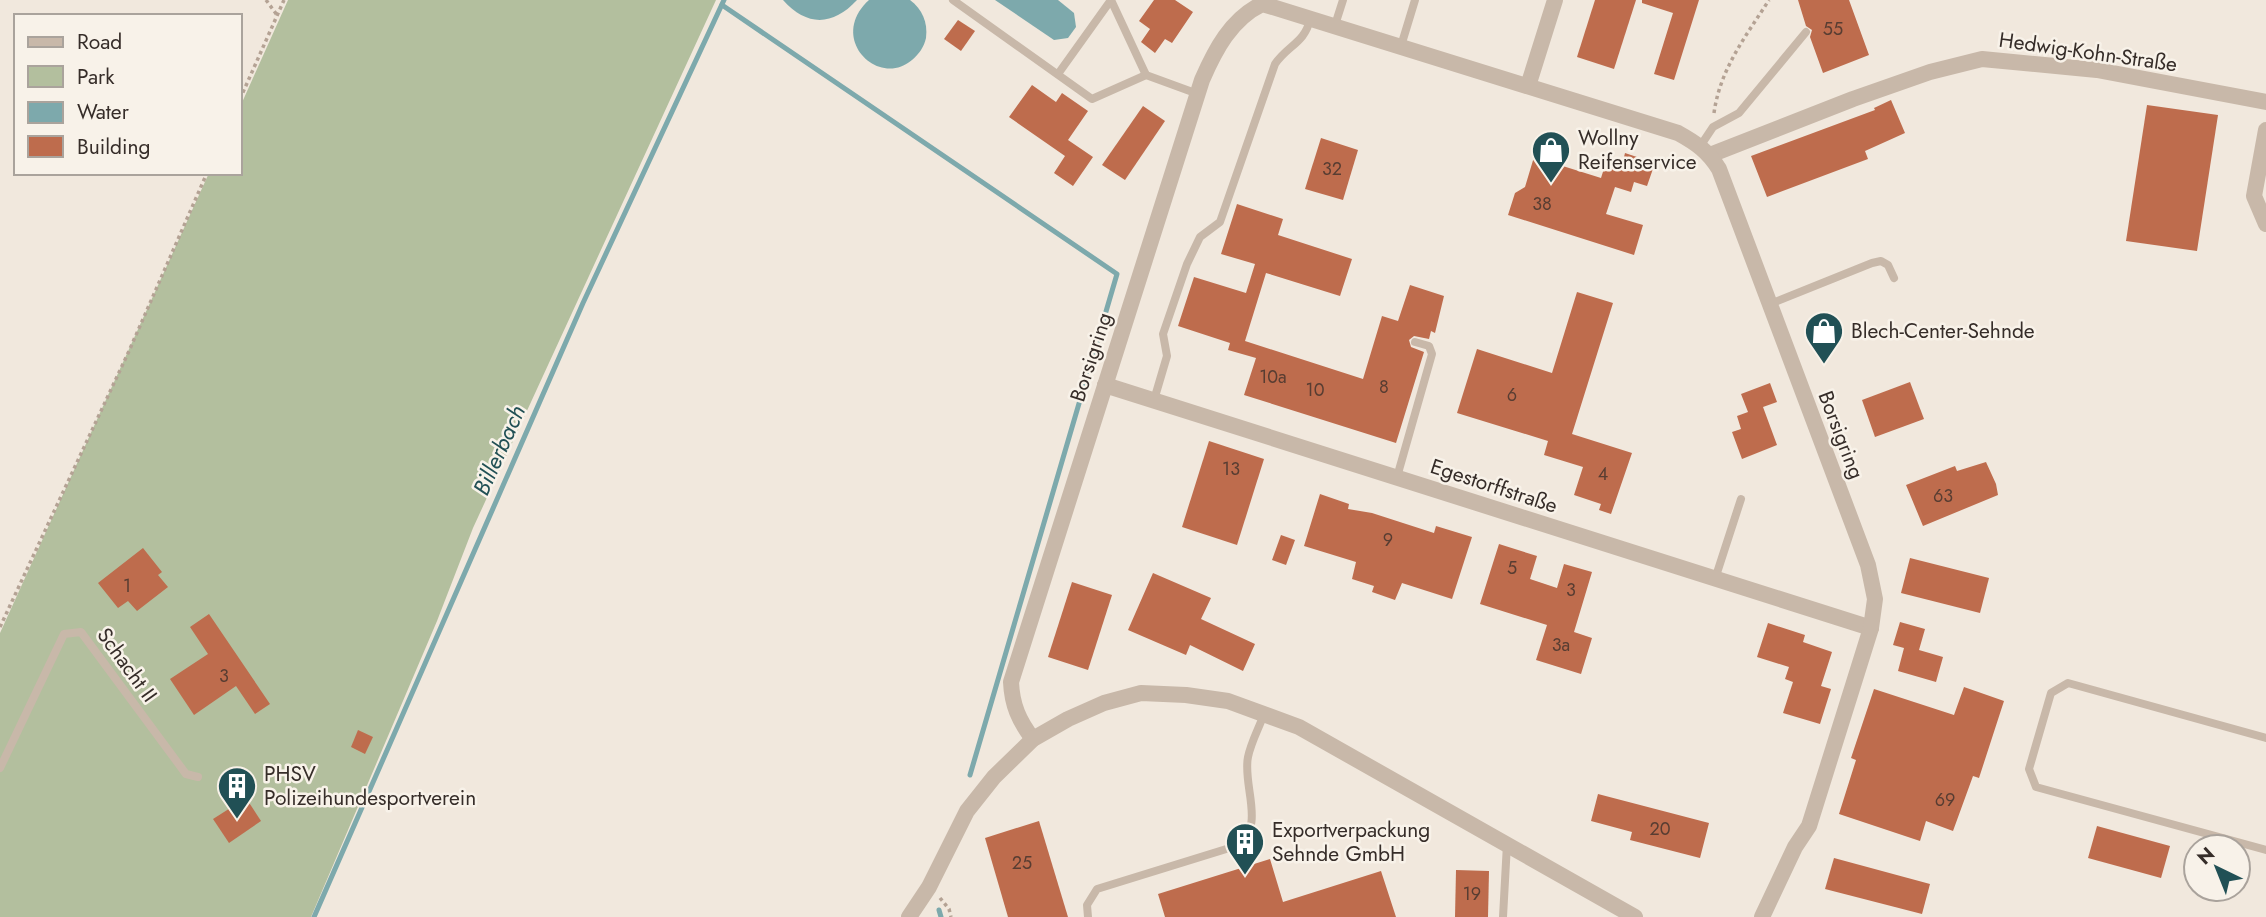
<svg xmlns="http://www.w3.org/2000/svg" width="2266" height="917" viewBox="0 0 2266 917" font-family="Jost,sans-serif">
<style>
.green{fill:#b3bf9e}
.water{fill:#7da9ac}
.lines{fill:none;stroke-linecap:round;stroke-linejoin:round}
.stream{stroke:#7da9ac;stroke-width:5}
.building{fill:#be6c4d}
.path{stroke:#b4a294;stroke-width:3.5;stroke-dasharray:3.5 3.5;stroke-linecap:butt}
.lane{stroke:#c8b8a9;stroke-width:8}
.street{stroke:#c8b8a9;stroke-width:16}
.labels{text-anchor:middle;stroke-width:5;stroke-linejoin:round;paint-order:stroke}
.number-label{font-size:18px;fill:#583d32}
.street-label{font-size:21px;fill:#362d29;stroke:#f8f2e9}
.poi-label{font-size:21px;fill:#362d29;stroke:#f8f2e9;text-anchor:start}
.water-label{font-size:23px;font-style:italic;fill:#215055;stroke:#f8f2e9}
</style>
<rect width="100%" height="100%" fill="#f1e8dd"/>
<path class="green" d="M288,0h428l-243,528 -36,93 -126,296h-311v-284l209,-460h31v-66z"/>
<g class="water">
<path d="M783,0h74c-24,26 -50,27 -74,0z"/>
<path d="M869,0h41c12,9 18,22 16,38 -2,9 -7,16 -14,22 -34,29 -85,-22 -43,-60z"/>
<path d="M995,0h63l16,13 2,14 -8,11 -14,2z"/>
</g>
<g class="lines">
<g class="stream">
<path d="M722,5l395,269 -147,501"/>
<path d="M939,910l2,7"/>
<path d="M314,917l269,-614 141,-303"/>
</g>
</g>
<g class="building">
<path d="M1154,0h21l18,12 -21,31 -7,-4 -10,14 -14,-11 9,-13 -11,-8z"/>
<path d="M1595,0h41l-22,69 -37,-12z"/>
<path d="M1642,0h57l-25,80 -20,-6 19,-61 -31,-10z"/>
<path d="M1798,0h51l20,55 -46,18 -13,-36 2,-7 -6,-4z"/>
<path d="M958,20l17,11 -14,20 -17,-12z"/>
<path d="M1032,85l24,17 6,-9 26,18 -20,29 25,17 -20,29 -19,-13 11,-17 -56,-39z"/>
<path d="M1891,100l14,33 -40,18 3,8 -101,38 -16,-41 124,-46 -1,-2z"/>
<path d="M2147,105l71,10 -21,136 -71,-10z"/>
<path d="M1143,106l22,15 -40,59 -23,-15z"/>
<path d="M1321,138l37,12 -15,50 -38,-11z"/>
<path d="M1625,153l30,10 -8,23 -13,-4 -3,10 -16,-5 -9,27 37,11 -9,30 -126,-40 7,-22 10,-6 9,-30 67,21 7,-22 15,5z"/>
<path d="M1237,204l46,15 -5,16 74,24 -12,37 -74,-23 -21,68 118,38 19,-63 16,5 12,-36 34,11 -9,37 -4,-2 -2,8 -15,-3 -5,4 2,7 13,5 -28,91 -152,-48 12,-37 -28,-8 2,-7 -52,-17 16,-49 52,16 9,-29 -34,-10z"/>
<path d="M1577,292l36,11 -41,131 60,19 -21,61 -12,-4 2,-6 -27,-9 9,-28 -39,-12 4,-14 -91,-28 20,-64 75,24z"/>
<path d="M1910,382l14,37 -49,18 -13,-37z"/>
<path d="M1770,383l7,19 -14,5 14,38 -35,14 -10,-27 9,-3 -4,-13 11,-4 -7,-18z"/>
<path d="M1209,441l55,18 -27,86 -55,-18z"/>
<path d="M1986,462l10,22 2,11 -75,31 -17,-41 49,-19 2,5z"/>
<path d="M1320,494l29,10 -1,5 24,4 62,20 2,-7 36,11 -20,62 -50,-16 -7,17 -23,-8 2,-6 -22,-7 4,-17 -52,-16z"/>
<path d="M1281,535l14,5 -9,25 -14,-5z"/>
<path d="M1499,544l38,12 -7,23 27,9 7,-24 28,8 -18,60 18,6 -11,36 -45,-14 11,-35 -67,-21z"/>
<path d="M143,548l19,24 -4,3 10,12 -31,24 -9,-10 -10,7 -20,-25z"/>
<path d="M1910,558l79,20 -9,35 -79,-20z"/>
<path d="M1153,573l58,25 -10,21 54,25 -12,27 -53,-26 -4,10 -58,-25z"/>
<path d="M1072,582l40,13 -24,75 -40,-13z"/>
<path d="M209,614l61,90 -15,10 -19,-28 -42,29 -24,-36 38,-25 -18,-27z"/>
<path d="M1900,622l25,7 -6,21 24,7 -7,25 -38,-11 6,-23 -11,-3z"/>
<path d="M1768,623l37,12 -2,7 29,10 -11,34 10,3 -11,35 -37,-11 10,-31 -8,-3 4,-12 -32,-10z"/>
<path d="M1964,687l40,14 -25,77 -6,-2 -20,55 -27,-10 -6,20 -81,-27 17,-54 -5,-2 23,-69 80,26z"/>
<path d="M358,730l15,7 -8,17 -14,-7z"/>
<path d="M1598,794l111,29 -9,35 -70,-18 2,-8 -41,-11z"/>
<path d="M246,798l15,23 -32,22 -16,-24z"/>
<path d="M1039,821l29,96h-60l-23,-79z"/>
<path d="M2097,826l73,20 -9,32 -73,-20z"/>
<path d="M1834,858l96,26 -8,30 -97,-25z"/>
<path d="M1270,859l13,43 98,-31 15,46h-231l-7,-23z"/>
<path d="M1456,870l33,1 -1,46h-33z"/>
</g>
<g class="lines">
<g class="path">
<path d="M266,0l11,15"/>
<path d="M240,99l44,-99"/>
<path d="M1714,113c6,-44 32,-77 55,-113"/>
<path d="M0,627l129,-276 78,-178"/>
<path d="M940,898l9,11 2,8"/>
</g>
<g class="lane">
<path d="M953,0l139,99 54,-24 52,19"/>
<path d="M1111,0l35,75"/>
<path d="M1335,25l8,-25"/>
<path d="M1401,46l14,-46"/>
<path d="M1058,74l53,-74"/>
<path d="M1701,145l12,-18 26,-14 67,-81"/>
<path d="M1770,304l102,-41 9,-2 7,4 6,13"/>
<path d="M1154,400l13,-44 -4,-22 24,-70 13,-27 20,-15 55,-158c13,-19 30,-21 35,-45"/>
<path d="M1397,477l35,-123 -3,-8 -14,-4"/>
<path d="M1715,579l26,-80"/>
<path d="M2266,738l-198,-55 -17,10 -22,76 7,18 230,63"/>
<path d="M0,768l64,-134 17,-2 105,142 12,3"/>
<path d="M1088,917l-1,-12 10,-16 139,-43c31,-19 6,-60 12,-89 3,-15 11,-29 16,-43"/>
<path d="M1503,917l4,-73"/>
</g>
<g class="street">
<path d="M1528,86l27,-86"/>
<path d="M2266,130l-12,66 12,28"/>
<path d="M1710,155l143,-56 77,-27 52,-13 115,11 169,32"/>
<path d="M1105,385l766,243"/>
<path d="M1033,739c-14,-18 -21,-34 -22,-57l191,-602c13,-30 29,-61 60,-76l4,1 412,128c18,10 30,18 41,36l149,396 7,34 -4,29 -62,198 -14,21 -33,70"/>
<path d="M909,917l20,-30 38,-76 27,-34 39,-38 35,-20 36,-16 37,-10 45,2 42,6 71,26 336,190"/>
</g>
</g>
<defs>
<g id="shop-pin" transform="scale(2.0125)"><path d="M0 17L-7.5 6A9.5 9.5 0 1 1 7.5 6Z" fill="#215055" stroke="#f8f2e9"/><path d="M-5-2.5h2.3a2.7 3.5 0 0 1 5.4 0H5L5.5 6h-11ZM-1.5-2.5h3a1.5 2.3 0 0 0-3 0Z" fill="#fff"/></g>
<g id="building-pin" transform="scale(2.0125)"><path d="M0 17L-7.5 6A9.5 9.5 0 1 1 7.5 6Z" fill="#215055" stroke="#f8f2e9"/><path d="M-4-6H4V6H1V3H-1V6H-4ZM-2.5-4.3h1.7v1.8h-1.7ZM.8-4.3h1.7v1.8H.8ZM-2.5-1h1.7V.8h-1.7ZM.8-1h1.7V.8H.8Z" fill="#fff"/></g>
</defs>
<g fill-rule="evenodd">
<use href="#shop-pin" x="1551" y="150"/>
<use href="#shop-pin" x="1824" y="331"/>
<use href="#building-pin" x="237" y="786"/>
<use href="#building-pin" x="1245" y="842"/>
</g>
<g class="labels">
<g class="number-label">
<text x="1833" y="35">55</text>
<text x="1332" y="175">32</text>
<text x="1542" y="210">38</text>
<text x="1273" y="383">10a</text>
<text x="1384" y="393">8</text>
<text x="1315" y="396">10</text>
<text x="1512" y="401">6</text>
<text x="1231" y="475">13</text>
<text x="1603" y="480">4</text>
<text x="1943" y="502">63</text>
<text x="1388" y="546">9</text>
<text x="1512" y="574">5</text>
<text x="127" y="592">1</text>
<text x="1571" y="596">3</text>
<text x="1561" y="651">3a</text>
<text x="224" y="682">3</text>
<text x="1945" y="806">69</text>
<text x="1660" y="835">20</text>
<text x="1022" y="869">25</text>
<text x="1472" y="900">19</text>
</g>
<g class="street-label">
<text transform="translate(2088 52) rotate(8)" y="7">Hedwig-Kohn-Straße</text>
<text transform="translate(1091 357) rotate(-72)" y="7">Borsigring</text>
<text transform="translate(1841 435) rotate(69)" y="7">Borsigring</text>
<text transform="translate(1494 486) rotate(18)" y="7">Egestorffstraße</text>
<text transform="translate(127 665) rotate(54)" y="7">Schacht II</text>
</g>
<g class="poi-label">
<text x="1578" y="145">Wollny<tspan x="1578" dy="24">Reifenservice</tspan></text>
<text x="1851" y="338">Blech-Center-Sehnde</text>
<text x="264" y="781">PHSV<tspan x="264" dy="24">Polizeihundesportverein</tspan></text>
<text x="1272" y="837">Exportverpackung<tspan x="1272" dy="24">Sehnde GmbH</tspan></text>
</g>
<g class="water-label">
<text transform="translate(499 450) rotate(-66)" y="8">Billerbach</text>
</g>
</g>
<rect x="14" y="14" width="228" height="161" fill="#f8f2e9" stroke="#aaa39c" stroke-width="2"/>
<rect x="28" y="37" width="35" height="10" fill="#c8b8a9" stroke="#aaa39c" stroke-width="2"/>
<text x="77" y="49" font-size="21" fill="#362d29">Road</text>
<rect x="28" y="66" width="35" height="21" fill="#b3bf9e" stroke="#aaa39c" stroke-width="2"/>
<text x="77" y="84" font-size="21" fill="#362d29">Park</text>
<rect x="28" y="102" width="35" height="21" fill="#7da9ac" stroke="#aaa39c" stroke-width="2"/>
<text x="77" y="119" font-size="21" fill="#362d29">Water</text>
<rect x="28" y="136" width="35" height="21" fill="#be6c4d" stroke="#aaa39c" stroke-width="2"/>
<text x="77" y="154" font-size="21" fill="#362d29">Building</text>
<g transform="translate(2217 868) rotate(317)"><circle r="33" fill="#f8f2e9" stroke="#aaa39c" stroke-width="2"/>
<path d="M0-5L12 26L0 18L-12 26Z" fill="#215055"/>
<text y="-10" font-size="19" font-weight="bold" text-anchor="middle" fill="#362d29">N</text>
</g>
</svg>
